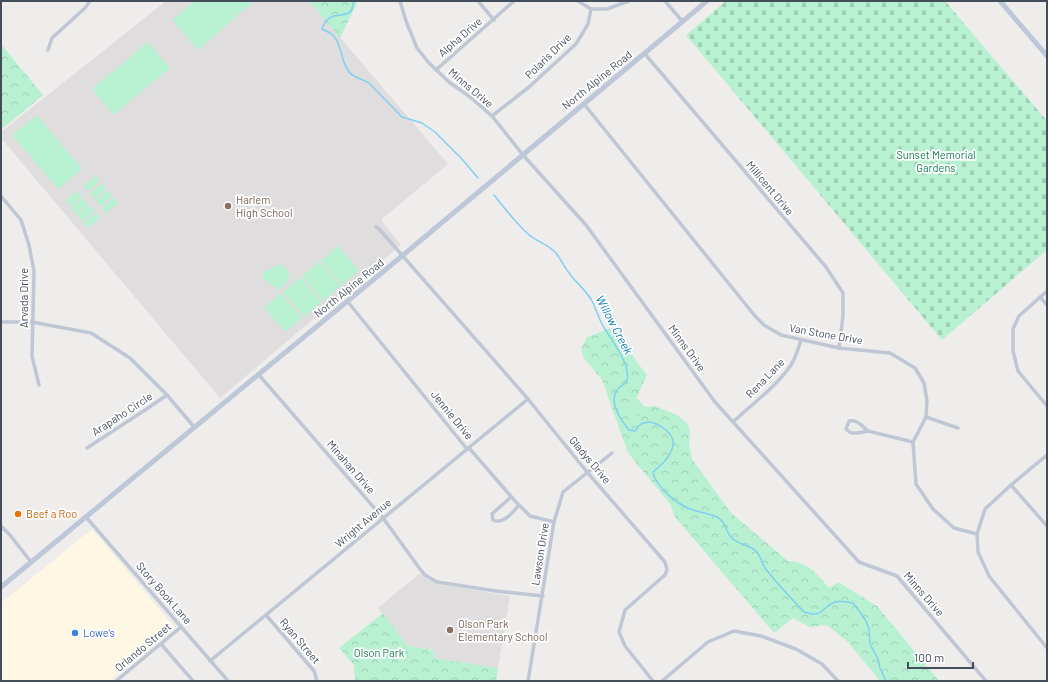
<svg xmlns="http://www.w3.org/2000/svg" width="1048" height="682" viewBox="0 0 1048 682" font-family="Barlow,sans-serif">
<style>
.commercial{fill:#fdf7e3}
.education{fill:#e0ddde}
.grass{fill:url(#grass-tufts)}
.forest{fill:url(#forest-crowns)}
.cemetery{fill:url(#cemetery-stones)}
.pitch{fill:#b7f1d2}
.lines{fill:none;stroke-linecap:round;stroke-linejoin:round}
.stream{stroke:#81cff0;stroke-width:1.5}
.street{stroke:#bec7d3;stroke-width:3.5}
.secondary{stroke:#bdc7d7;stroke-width:5}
.education-dot{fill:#8d6e63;stroke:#fff;stroke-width:1.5}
.food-dot{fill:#e8710a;stroke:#fff;stroke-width:1.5}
.shop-dot{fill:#3f7fe0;stroke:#fff;stroke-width:1.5}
.labels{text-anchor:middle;stroke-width:3.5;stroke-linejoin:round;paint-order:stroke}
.street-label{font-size:11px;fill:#444e5b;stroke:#fff}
.park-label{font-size:11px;fill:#117f52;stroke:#fff}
.education-label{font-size:11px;fill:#785e54;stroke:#fff;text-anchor:start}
.food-label{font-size:11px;fill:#c56008;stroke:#fff;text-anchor:start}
.shop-label{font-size:11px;fill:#366cbe;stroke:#fff;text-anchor:start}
.water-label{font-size:12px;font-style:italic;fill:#047aad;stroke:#fff}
</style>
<defs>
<pattern id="grass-tufts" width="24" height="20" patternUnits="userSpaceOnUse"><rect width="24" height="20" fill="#b7f1d2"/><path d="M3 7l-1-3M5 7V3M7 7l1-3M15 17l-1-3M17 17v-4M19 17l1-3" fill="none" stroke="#9fd0b7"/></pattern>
<pattern id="forest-crowns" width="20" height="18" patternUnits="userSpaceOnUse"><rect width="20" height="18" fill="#b7f1d2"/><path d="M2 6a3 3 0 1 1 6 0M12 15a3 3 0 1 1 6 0" fill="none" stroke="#9fd0b7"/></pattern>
<pattern id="cemetery-stones" width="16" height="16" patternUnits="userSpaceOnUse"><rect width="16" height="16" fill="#b7f1d2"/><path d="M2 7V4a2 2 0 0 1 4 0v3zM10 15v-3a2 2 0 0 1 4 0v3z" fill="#9fd0b7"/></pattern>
</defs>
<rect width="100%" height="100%" fill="#efecec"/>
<path class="commercial" d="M92,529l83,99 -66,53h-108v-78z"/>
<g class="education">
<path d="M166,1h143l139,163 -67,56 20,25 -181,153 -219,-260v-6z"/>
<path d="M420,573l9,7 9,4 72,12 -12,72 -65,-10 1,-8 -26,-4 -30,-38z"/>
</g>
<path class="grass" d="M637,398l8,9 -8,13h-4l-3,-8z"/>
<g class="forest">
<path d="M309,1h49l-18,37z"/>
<path d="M1,44l42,51 -42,35z"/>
<path d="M611,328l36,47 -17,37 3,8 4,-1 8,-12 10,-1 22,9 11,9 2,8 -1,12 3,15 39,54 57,48c20,1 29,13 41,27l9,-6 39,24 62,75h-59l-32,-39 -21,-17 -18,2 -16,-9 -19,15 -99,-116 -5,-13 -42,-51 -26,-73 -19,-23 -2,-8 6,-12z"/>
<path d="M383,613l25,33 26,4v8l64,10 -2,13h-141l-1,-16 -15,-17z"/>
</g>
<path class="cemetery" d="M726,1h219l102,120v129l-105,90 -256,-305z"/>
<g class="pitch">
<path d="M194,1h57l1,2 -54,47 -26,-30z"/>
<path d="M148,42l22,26 -57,47 -21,-26z"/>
<path d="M37,115l45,54 -24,20 -46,-54z"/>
<path d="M96,176l4,5 -12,10 -5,-5z"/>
<path d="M102,183l4,6 -12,10 -4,-6z"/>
<path d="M108,190l4,6 -12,10 -5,-6z"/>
<path d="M77,191l5,6 -12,9 -5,-5z"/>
<path d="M114,197l4,6 -12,10 -4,-5z"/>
<path d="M83,198l5,6 -12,10 -5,-6z"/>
<path d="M89,205l5,6 -12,10 -5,-6z"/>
<path d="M96,213l4,5 -12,10 -5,-5z"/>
<path d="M338,246l21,25 -17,14 -21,-24z"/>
<path d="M319,262l22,24 -18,15 -21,-25z"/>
<path d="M280,264c15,9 10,16 -1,26l-17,-12 1,-6z"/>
<path d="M300,277l21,25 -17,15 -21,-25z"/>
<path d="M281,293l21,25 -17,14 -21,-24z"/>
</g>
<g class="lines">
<g class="stream">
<path d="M354,1c-1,3 -1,7 -3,10 -6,8 -23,-2 -29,18 4,2 9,4 11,6 10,11 7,27 17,38 3,4 14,7 19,10l33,34 20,6 13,9 27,27 16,19"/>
<path d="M494,195c11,14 21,27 34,39 9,8 20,10 28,19 6,8 10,18 17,25 7,8 14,14 19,23 4,8 7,18 11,25 8,13 18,26 23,40 6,24 -7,15 -11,28 -4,13 7,27 14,36l6,1c3,-4 4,-7 9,-8 11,-4 31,10 29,22 -2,12 -11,19 -20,27 2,14 23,31 35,36 9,4 20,5 29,9 9,4 9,17 16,22 7,6 17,6 24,13 4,5 5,12 8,16 12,16 26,30 39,44 19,7 17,-5 31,-10 5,-1 13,0 18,1l12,16 4,10 1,15 8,15 2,9 6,13"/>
</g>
<g class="street">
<path d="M400,1l6,20 11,27 11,14 21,20 21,15 22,19 31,39 63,70 129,177 144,160 38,14 89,105"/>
<path d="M478,1l16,19"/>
<path d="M578,1l13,8h16l22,-8"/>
<path d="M665,1l18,21"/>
<path d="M48,50l4,-12 33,-30 5,-7"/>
<path d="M645,54l181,213 17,26v23l-4,32"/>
<path d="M436,70l78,-69"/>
<path d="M584,104l171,212 9,9 17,10 58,13 51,5 25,15 9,15 3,18 -1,16 -13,25 3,42 17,25 21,19 23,6"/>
<path d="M492,116l37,-29 47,-43 12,-20 3,-15"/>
<path d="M1,196l20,24 8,25 5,26 -2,85 7,29"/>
<path d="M376,227l4,3 148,169 59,73 78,90 2,8 -2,5 -40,35 -6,22 6,14 28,35"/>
<path d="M1047,291l-28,25 -6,13v22l5,20 29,35"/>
<path d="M1040,297l7,8"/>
<path d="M348,302l119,147h3l45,52 15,15 24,6"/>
<path d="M1,322h31l59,11 39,25 37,37 28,33"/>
<path d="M259,375l124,143 37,51 5,6 12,7 59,9 47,5"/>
<path d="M926,417l32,11"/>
<path d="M733,422c19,-18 43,-35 58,-57 5,-8 7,-16 10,-25"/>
<path d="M868,431c-6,-5 -11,-12 -19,-10l-3,8 5,4h7l10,-2 45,11"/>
<path d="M87,448l58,-38 22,-15"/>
<path d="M1047,455l-36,30 -26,24 -8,25 1,18 11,24 58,72"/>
<path d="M1011,485l36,41"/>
<path d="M511,497l-19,17 1,6c10,5 20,-8 26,-15"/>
<path d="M86,517l142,164"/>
<path d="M1,526l9,9 21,27"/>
<path d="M266,615l48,56 3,10"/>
<path d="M161,644l32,37"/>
<path d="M210,661l318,-262"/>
<path d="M116,681l65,-54"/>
<path d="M528,681l26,-159 9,-30 49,-39"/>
<path d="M662,681l46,-39 26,-11 27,5 35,13 26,15 16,17"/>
</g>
<g class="secondary">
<path d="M1000,1l47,55"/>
<path d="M1,587l401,-331 305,-255"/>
</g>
</g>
<g class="education-dot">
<circle cx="228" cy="206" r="4"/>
<circle cx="450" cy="630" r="4"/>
</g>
<circle class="food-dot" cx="18" cy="514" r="4"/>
<circle class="shop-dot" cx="75" cy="633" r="4"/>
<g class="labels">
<g class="street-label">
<text transform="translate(460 37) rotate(-41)" y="4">Alpha Drive</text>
<text transform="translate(548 56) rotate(-44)" y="4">Polaris Drive</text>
<text transform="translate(597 80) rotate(-39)" y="4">North Alpine Road</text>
<text transform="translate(471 88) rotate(40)" y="4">Minns Drive</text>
<text transform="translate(770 188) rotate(50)" y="4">Millicent Drive</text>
<text transform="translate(349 288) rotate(-39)" y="4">North Alpine Road</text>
<text transform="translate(24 298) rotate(-90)" y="4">Arvada Drive</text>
<text transform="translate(826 334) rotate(10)" y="4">Van Stone Drive</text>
<text transform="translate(687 348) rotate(54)" y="4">Minns Drive</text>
<text transform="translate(765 378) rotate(-46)" y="4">Rena Lane</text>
<text transform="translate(122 414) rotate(-33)" y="4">Arapaho Circle</text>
<text transform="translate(452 415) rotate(51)" y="4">Jennie Drive</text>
<text transform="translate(590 460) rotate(50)" y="4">Gladys Drive</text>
<text transform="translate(351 467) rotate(49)" y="4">Minahan Drive</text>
<text transform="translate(363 523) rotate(-40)" y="4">Wright Avenue</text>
<text transform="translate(540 554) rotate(-81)" y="4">Lawson Drive</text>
<text transform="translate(164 593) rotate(49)" y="4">Story Book Lane</text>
<text transform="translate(924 594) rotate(49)" y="4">Minns Drive</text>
<text transform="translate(300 641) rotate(50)" y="4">Ryan Street</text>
<text transform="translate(143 647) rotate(-40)" y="4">Orlando Street</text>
</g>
<g class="park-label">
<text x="936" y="159">Sunset Memorial<tspan x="936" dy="13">Gardens</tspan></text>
<text x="379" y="657">Olson Park</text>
</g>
<g class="education-label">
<text x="236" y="204">Harlem<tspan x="236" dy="13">High School</tspan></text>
<text x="458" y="628">Olson Park<tspan x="458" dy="13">Elementary School</tspan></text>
</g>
<g class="food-label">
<text x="26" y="518">Beef a Roo</text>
</g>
<g class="shop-label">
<text x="83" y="637">Lowe's</text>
</g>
<g class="water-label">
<text transform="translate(614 325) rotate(62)" y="4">Willow Creek</text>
</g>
</g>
<rect width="1048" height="682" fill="none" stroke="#444e5b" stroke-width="4"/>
<path d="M908 662v6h65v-6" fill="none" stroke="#444e5b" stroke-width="2"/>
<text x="914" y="662" font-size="12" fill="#444e5b" stroke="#ffffff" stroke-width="3" paint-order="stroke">100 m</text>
</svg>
